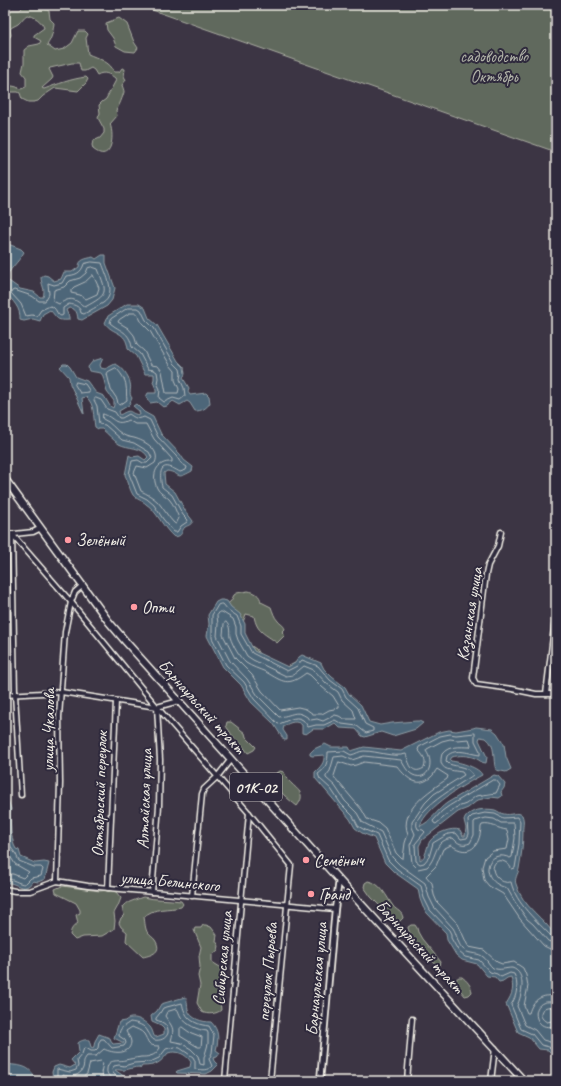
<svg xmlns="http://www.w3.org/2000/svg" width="561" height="1086" viewBox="0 0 561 1086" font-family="Caveat,sans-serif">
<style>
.green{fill:#61695d;stroke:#aaada2}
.water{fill:#4e6679;stroke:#909ea5}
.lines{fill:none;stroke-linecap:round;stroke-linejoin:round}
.shore{stroke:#b2b9bc;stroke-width:1}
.minor-casing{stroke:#f4f1e8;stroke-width:7}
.tertiary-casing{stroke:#f4f1e8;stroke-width:8}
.primary-casing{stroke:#f4f1e8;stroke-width:9}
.minor{stroke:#2f2a3d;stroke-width:4}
.tertiary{stroke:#2f2a3d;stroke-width:4.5}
.primary{stroke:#2f2a3d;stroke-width:6}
.poi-dot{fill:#ff9aa2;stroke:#2f2a3d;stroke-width:1.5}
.labels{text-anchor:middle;stroke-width:4;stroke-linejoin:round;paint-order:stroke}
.shield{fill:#2f2a3d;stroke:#b9b5b5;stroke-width:1}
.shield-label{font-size:16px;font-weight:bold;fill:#f4f1e8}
.park-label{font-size:17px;fill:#b2b4a9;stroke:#2f2a3d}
.poi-label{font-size:17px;fill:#f4f1e8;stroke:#2f2a3d;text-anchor:start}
.street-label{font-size:17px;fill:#f4f1e8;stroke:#2f2a3d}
</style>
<rect width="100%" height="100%" fill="#3c3544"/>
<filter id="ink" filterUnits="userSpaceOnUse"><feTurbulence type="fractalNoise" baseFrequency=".025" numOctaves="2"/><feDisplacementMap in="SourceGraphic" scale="8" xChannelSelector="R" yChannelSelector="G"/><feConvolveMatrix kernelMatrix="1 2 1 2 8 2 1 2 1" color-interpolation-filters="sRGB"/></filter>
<g filter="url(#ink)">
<g class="green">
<path d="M22,5h15l12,6 1,8 4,4c-1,8 -2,15 -7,22l8,6 9,-2 8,-6 6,-12h7l3,3 -2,4 2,16c9,4 23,8 26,18h5l3,-4 3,1 -1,7 2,4 -4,5c1,3 2,5 2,7 -1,4 -5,15 -8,18l1,6 -7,8c5,13 1,40 -17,25l-1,-4 1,-4 7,-3 4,-5v-4l-6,-11 2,-5 -1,-8 3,-3 4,-3 10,-19 -1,-2c-5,-4 -11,-7 -18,-3l-3,-5 -3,-2 -6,3h-4l-2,-8h-7l-22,5 -1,1 4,8 -1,2 -10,9 2,1c14,-5 27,-10 42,-12l2,2 -2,4 -8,8 -23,-3 -12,8 -5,5 -4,1h-6l-6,-3 -2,-6 -2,-1h-13v-5c5,-2 11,-1 16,2l5,-2v-10l-4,-5 2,-9v-13l5,-4 10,-2 2,-3 -7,-4v-2l10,-7c-2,-7 -10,-12 -17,-13 -4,2 -5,6 -9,9 -3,2 -5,2 -8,5l1,6 -1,2h-4l-1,-19 7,-8h8l2,-2z"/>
<path d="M138,5h418v147z"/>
<path d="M119,18l8,6 7,18 4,6 -3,4 -10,-1 -9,-5 -3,-8 -6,-8 -1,-7z"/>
<path d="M248,591c7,1 12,4 13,11l10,5c2,5 3,10 7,14 3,4 5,3 7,8l-3,3 3,3 -8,8c-12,-10 -20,-10 -23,-27l-8,-2 -4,11 5,18 9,6 4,7 24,10 3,1 8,-4 2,42 -80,-92 14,-12 3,-6 3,-2z"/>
<path d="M227,722h4l14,11 1,4 10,10 -2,3 -6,3 -7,-9 -7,-6 -8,-12z"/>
<path d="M280,771l4,1c1,3 3,7 5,9 8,9 18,12 8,25 -9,-7 -20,-16 -24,-26l4,-7z"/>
<path d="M368,881c13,2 18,15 25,25 4,5 9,5 10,12l-3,3 -4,1 -25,-25 -7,-10 1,-4z"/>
<path d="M62,886l23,3 15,2 8,-1 8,2 5,6 -3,8 -4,7 1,8 -1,8 -12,7 -19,1 -8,3 -5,-5c1,-7 4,-9 8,-12l-2,-8 4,-2v-3l-4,-7 -20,-10 -1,-4z"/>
<path d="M143,897c12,3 25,2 38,4l2,3 -2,3c-12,3 -28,0 -37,10 1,5 1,13 4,16 2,3 5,4 7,7 8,12 -3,15 -12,17l-17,-16 1,-9 -6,-5 -2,-4 2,-5 3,-3 -2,-8 3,-3 7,-3z"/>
<path d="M203,925h3l5,2 6,8 -1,6 3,5 -1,4 -6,5v7l8,5c3,14 -1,29 1,43 -4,4 -14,5 -19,2l-5,-9 3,-18 -2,-9 2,-9 -1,-11 2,-9 -7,-17 1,-2h6z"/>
<path d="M411,925h4l2,3 1,4 4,7 19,23 -1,4 -4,-1c-8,-10 -27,-26 -28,-38z"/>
<path d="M459,977h3c5,4 9,8 10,15l-3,3 -4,1c-4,-5 -9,-10 -9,-17z"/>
</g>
<g class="water">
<path d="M8,244l13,5 3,3c-5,10 -17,19 -18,27l14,10 14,3 6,5h3c3,-8 -2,-12 -2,-20l3,-2 4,1 6,5 7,-2 3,-7h8l7,-5c0,-8 7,-8 14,-10l3,2 6,-4h4v8l9,25 -3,12 -5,6 -25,14 -4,-1c-1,-6 -1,-10 -9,-11l-3,2 3,7v3c-14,1 -11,-2 -19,-10l-7,4 -3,7 -7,-2 -9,2 -4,-1c1,-12 -7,-19 -15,-28v-47z"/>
<path d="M127,304h12l6,4 4,10 8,7 21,36 6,6 1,7 -2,4 6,10 -1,4 2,3 16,-2 3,3 1,7c-4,6 -9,8 -15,8l-5,-8 -3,-2 -7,4 -7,-4 -6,5 -4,1 -6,-5 -7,1 -4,-6 2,-4h8v-4l-3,-7 1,-3v-5h-9l-9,-18 -8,-7c-2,-19 -15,-14 -23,-26l3,-7z"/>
<path d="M103,358l-3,7 1,3 4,1 10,-5c7,2 14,12 15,19 2,6 -2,10 2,15l-3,7 -10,6 1,4c13,-8 8,-1 20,0l-1,-4 -6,-5 3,-2 8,8 9,5 8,17 19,20 4,6 9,7 -1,4c-18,10 -10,2 -25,0l-3,2 1,11 10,8 11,20 7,9c-2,4 -4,4 -8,6 -5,5 -1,9 -11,10 -11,-9 -17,-26 -28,-33 -4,-4 -9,-4 -13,-9 -4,-6 -4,-13 -8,-20l4,-20 3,2 7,-1 6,4 3,-3c-6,-11 -20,-8 -29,-13 -6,-4 -11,-10 -17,-15h-4l-3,-2c-2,-11 0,-23 -9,-30l-4,1 2,16 -14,-30 -1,-7 -9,-10 3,-3h4l3,3 6,10 11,4 9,12 8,3 6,10 3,2 1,-3v-4l-7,-9 -4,-16 -2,-3 -12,-2 -1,-4 5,-6z"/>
<path d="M220,600h3l4,1 4,6 9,7 5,10v9l9,18 34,16 7,-4 4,-6 3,-2 19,8 3,6 8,8 13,10 4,7 12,11 8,17 11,3 12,-2 24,-2h3l4,2 -7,6 -23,7 -12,-4 -16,5 -3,-1 -6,-7 -16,-1 -5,-5 -10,6h-12l-7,5 -4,-1v-8c-5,-5 -12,-3 -18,1l-1,4 4,6v4h-3l-11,-17 -22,-21 -10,-17 -18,-18 -14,-27 -2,-4 2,-12 -1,-9 8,-13z"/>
<path d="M476,727l16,2 5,4 7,11 2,13 5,12 -5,3 -10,-2c-4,-11 1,-24 -10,-32l-6,-1 -1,3 8,17 -1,6c-5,0 -6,-3 -11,-5 -8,-3 -16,-3 -23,-1l-2,3 1,1c9,1 29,7 31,14 -17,9 -56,32 -62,51 11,-4 17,-16 27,-23l47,-28 4,1 7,8 -1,4 -3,4 1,4 -3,2 -8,-1 -13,3 -10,8 -10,4 -36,28 -3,6 1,14c7,-3 6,-13 10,-19 6,-8 21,-14 30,-11l3,6h2l1,-8 -2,-8c5,-11 21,-12 31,-10 3,1 6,4 9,4 6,2 13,-3 18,1 3,7 0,12 1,18 0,12 -2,24 -4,36 -1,5 -5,10 -3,15 6,23 29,34 40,53v126l-2,-1 -3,-9 -3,-3 -9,-1 -10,-12 -11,-5 -12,-28c7,-11 8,-15 5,-27l-4,1 -4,3 -4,1 -4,-5 -8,-1 -10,-12 -15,-4 -6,-5 -9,-15 -1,-7 -19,-20 -4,-6 -3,-8 -2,-10 -24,-17 -9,-9 -11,-25 -12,-5 -7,-5 -5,-9 -35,-41v-6c5,-5 10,-9 9,-17l-12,1 -2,-1v-2l4,-4 11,-5 6,3h18l2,4 13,-4 37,4 38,-19 10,-2 7,1 17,-3z"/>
<path d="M7,800h1l3,9 -1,5 1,19 3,12 2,4 3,1 2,7 14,6 9,-1 5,1 -4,16 -7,3 -5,-1c-10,14 -16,0 -28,2v-70z"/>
<path d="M185,997c3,4 2,8 3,13 3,9 14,12 23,12 8,8 8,17 5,28l4,3 -3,4 -4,1 1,3 4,4 -6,6 -6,3 -29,-1 -1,-1 1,-1 13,-4 1,-5c-5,-8 -14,-12 -23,-9 -8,10 -12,13 -26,13l-2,3 -1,-2c-5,0 -9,2 -14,3 -4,1 -6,-1 -10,0l10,7 1,4h-73l-1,-9 2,-5 5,-2 11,3 5,-3 -4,-5 8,-8 -1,-9c2,-2 7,-4 11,-3l2,7 2,1 1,-2 1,-5 4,-7 11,4 2,5 1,1 11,-1 -10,-5 5,-16 6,-1c7,-7 19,-1 25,6 2,2 3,6 4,9l2,1 8,-3v-5l-3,-3 -9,-4 -1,-6 6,-5 4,-7z"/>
<path d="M5,1064c14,2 26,0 31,17h-31z"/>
</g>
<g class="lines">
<g class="shore">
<path d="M92,262l10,1c4,12 15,31 1,40 -6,4 -13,7 -19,11l-3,-1c-1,-6 -5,-8 -12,-9l-6,4v7l-2,1c-5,-1 -4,-9 -11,-10l-9,4 -4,6 -5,-1 -6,1 -5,-12 -10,-11 1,-2 2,-1 18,6 7,5h6l4,-7 -1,-11 6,2 8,-2 4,-7c9,-1 15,-2 18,-12z"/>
<path d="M92,267l6,2c9,24 11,25 -13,38 -11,-8 -13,-11 -26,-3l-6,-3 1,-11 10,-3 6,-6 10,-3 6,-5 2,-5z"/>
<path d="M93,275l6,13 -2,6 -11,5 -6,-4 -9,-2v-3l3,-3 11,-5z"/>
<path d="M128,308h10l3,2 5,10 8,8 20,35 6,6 1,5 -1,5 4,9 1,8 -5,4 -7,-2 -9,4 -5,-4 1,-9 -3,-6 1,-5 -1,-6 -3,-2 -6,-1 -8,-15 -8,-7c-3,-16 -11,-15 -22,-24l1,-4z"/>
<path d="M130,313h7l5,10 8,8 20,34 5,6v9l4,9 -1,4h-12l-4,-22 -4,-5 -7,-1 -7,-14 -7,-6 -3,-10 -6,-7 -10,-6 1,-2z"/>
<path d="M116,368c4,4 10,12 10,18 1,5 0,9 1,14l-7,5 -2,-1 -1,-5 -6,-9 -4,-16 1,-2z"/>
<path d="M76,382l9,2 4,6v2l-9,1 -5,-8z"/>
<path d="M96,398l5,2 6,9 8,3 4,6h3l7,-4c6,4 8,6 15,3l6,3 8,17 18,19 5,7 6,4 -1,3 -6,2c-2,-1 -5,-3 -8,-4 -14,-6 -12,10 -10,19l10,8 11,20 5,5 -1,2 -6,4 -4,6h-3l-11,-13 -9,-14 -7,-6 -10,-5 -8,-20 3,-13 6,-1 5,3h4l5,-5 -3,-6 -15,-9 -12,-3 -17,-15 -6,-1 -2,-18 -3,-6z"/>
<path d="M103,414c11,3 12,13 25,6l7,4h11l8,15 18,20v3c-16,-1 -21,13 -15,26 3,6 8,7 12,11 5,5 7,13 10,19l-3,6 -2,-1c-6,-6 -10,-14 -16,-21 -5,-5 -11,-8 -17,-11l-7,-18 3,-7 10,2 8,-5c6,-13 -10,-22 -21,-25 -4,-1 -8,-1 -12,-4 -7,-4 -11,-12 -19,-15z"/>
<path d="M221,604h2l5,6 9,6 4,10v8l11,19 35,18 10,-5 5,-6 16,6 12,14 12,9 4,8 12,11 7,16 8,4v3l-7,2 -9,-7 -15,-2 -7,-4 -11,5h-8l-8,2c-1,-2 -3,-5 -5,-7 -8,-6 -18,3 -25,4l-24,-25 -10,-17 -18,-17 -14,-27v-23l6,-10z"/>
<path d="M220,612h2l11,7 3,8v7l2,6 9,16 6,4 33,16 7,-1 11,-9 10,4 12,13 12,9 4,8 11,10 3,9h-12l-5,-3 -4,-1 -12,6 -6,-2 -6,1c-15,-12 -16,-5 -32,-3l-21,-21 -11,-17 -17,-18 -13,-25 1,-12 -1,-8z"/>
<path d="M226,622c5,5 3,9 4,15 3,9 9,20 16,26 6,4 13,6 20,9 17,10 22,15 40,1l4,2 12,12 11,9 6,10v2l-10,2 -7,4h-9l-7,-5 -8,-2 -18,3 -18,-19 -10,-16 -17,-17 -12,-23 1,-11z"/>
<path d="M339,762l12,4 5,-1 8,-3 33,4c8,10 20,24 34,11 3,-2 4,-6 6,-8l11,7 -1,3c-16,11 -49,31 -39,55l-3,9 -2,15h-2l-5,-5 -11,-25 -6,-5 -12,-4 -5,-9 -28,-33z"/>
<path d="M493,780h3l4,5 -4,8 -20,3 -10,8 -11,4 -19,16 -2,-1 -1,-2 9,-10 7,-5z"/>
<path d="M5,804c3,5 1,7 1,12 1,13 0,27 9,37 2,2 2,5 4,8l15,6h7l2,2 -2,7 -10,2 -6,6c-7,0 -12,-6 -20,-5"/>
<path d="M5,848l10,16 14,8 -6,6 -10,-4h-8"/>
<path d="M556,939l-4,-2c-15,-16 -36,-33 -41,-55 -2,0 -4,1 -6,0 -2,0 -5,-2 -6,-3 -11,-8 -5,-23 6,-17 3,1 5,5 7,7l3,-1 4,-24 1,-23 -2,-4 -15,1 -8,-4 -10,-1 -13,3 -4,4 1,14 -2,4 -6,1 -5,-6 -8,1 -15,9 -4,14 -5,6 -4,1 -4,-3 -1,-17 10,-12 -2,-2 -5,-1c-11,-16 45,-46 55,-54 -5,-9 -16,-8 -24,-11l-3,-3 1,-5c9,-9 23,-2 33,-1v-4l-5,-10v-8l-19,2 -6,-1 -10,2 -21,11 -1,3c5,5 9,10 6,18 -13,8 -15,-6 -18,-14 -14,4 -28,-3 -42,-3 -5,0 -8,3 -13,4l-7,-4 -16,1c0,9 -2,17 -10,22l2,5 11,10 10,15 12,12 5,10 5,3 14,6 11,25 9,9 24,17 3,12 6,12 19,20 2,4v4l8,14 6,5 14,3 11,12 7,2 4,3 9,-4 4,1c5,10 3,22 -3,31l10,24 11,5 9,11 8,2 7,6"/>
<path d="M556,944l-8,-3 -15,-17 -6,-5 -12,-17 -8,-14c-30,-7 -21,-41 3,-30l2,-1 3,-19 -1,-15h-13l-7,-4 -8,-1 -11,3 -1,1v13l-4,8c-7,3 -12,1 -17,-5 -20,2 -15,19 -26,29l-9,2 -6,-6 -2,-18 5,-11 -3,-7v-5l13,-19 9,-9 30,-19 -2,-3c-11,-2 -25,-1 -20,-18 7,-9 18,-7 28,-7l1,-2 -2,-6 -12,1 -7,-1 -8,2 -15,8 -1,2c9,12 2,31 -13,24 -6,-3 -9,-10 -12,-15l-37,-4 -12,4 -9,-4 -9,1 -4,14 -4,5v2l9,8 10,15 12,12 5,9 19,10 11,25 8,8 25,18 4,14 5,10 19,21c4,6 4,14 9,20 5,7 14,4 20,8 5,3 7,9 11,12 7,3 12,0 19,0 15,5 10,27 5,38l8,19 10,5 8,10 7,2 6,3"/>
<path d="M556,950l-6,-1 -6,-3 -24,-27 -17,-25 -14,-8 -5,-6 -2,-13 3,-10 8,-6 14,-2 2,-10 -2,-9c-9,-1 -16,-7 -25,-5l-1,2c-1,20 -12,31 -30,18l-8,4 -7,17 -10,10 6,7 2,12 3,7 21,22 9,20 2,3 15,3 13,12 5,2 12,-2 9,6 3,7 2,11 -4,20 3,7h2c4,-14 13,-19 27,-17"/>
<path d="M556,1003c-29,-9 -24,33 0,22"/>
<path d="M177,1009c2,2 2,5 4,8 6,8 16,13 26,14l1,2v11l-4,14v7l-4,-1 -2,-8 -7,-7 -10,-6 -10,-2c4,-14 1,-14 -6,-25l2,-4z"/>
<path d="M556,1009c-4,-3 -9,-3 -13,0 -4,5 -2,10 4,13l5,-1 4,-4"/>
<path d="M182,1027l7,5 13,5 -1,10h-3l-18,-11v-7z"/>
<path d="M57,1081v-12l13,3 6,-2 2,-4 -1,-6 5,-6 2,-6h2l5,3h4l3,-3 1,-6 2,-3h3l8,9 12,-2 2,-3 -1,-3 -6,-4c0,-9 6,-10 11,-14 7,1 15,3 18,10 3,4 2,5 6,8 6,1 12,-1 14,-7 1,-8 -5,-11 -12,-13v-2l4,-5 3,-5 19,-5c1,3 1,6 3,9 4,10 15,13 24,14l5,9 -2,18 -3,6 3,7c-4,5 -11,4 -17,3v-8l-2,-4 -13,-9 -6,-1 -8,2 -7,9 -9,4 -16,1 -10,3 -5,-1 -5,1 -2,3 1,4 9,8"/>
<path d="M62,1081l1,-6c7,2 17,2 20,-7 2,-6 -1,-6 4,-12h9l8,-7c8,4 26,7 27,-7 0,-5 -4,-7 -5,-11l6,-4c4,2 9,3 12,7 5,8 3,12 15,12l1,2c-3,4 -5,7 -10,8 -3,1 -6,1 -9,1 -6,1 -11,2 -16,3 -7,2 -17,-2 -18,9 -1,6 4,9 9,12"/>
<path d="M78,1081l9,-7 3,-11 11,-2 2,2 -2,10 4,8"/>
</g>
<g class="minor-casing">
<g id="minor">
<path d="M501,532l-3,14 -10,19 -2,9 -13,104 3,6 36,5 24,5h20"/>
<path d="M12,534l59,68 86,105 92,106 42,52 -21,216"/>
<path d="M12,534l3,160 6,101"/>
<path d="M5,535l28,-3 8,-4"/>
<path d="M546,694l10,-83"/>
<path d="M5,695l56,-3 96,15 22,-6"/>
<path d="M57,881l3,-98 -1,-66 6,-85 6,-30 4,-10 8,-7"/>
<path d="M108,888l8,-187"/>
<path d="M5,889l10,2h15l27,-10 31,5 247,23"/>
<path d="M152,892l7,-86 1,-46 -3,-53"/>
<path d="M192,896l10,-102 2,-5 13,-12 14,-18"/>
<path d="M225,1081l24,-268"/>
<path d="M407,1081l5,-62"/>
<path d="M491,1081l4,-33"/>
</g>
</g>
<g class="tertiary-casing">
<path id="tertiary" d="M320,1081l15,-172 4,-29"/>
</g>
<g class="primary-casing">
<path id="primary" d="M5,479l104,143 17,20 213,238 185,201"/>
</g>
<use href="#minor" class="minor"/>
<use href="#tertiary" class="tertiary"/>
<use href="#primary" class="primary"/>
</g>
</g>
<g class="poi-dot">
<circle cx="68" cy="540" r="4"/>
<circle cx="134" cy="607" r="4"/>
<circle cx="306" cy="860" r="4"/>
<circle cx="311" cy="894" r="4"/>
</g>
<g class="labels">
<rect class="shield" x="230" y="773" width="52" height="28" rx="3"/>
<g class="shield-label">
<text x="256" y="793">01К-02</text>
</g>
<g class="park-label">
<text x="494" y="62">садоводство<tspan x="494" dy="20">Октябрь</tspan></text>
</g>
<g class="poi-label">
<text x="76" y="546">Зелёный</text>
<text x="142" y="613">Опти</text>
<text x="314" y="866">Семёныч</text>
<text x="319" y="900">Гранд</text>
</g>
<g class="street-label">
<text transform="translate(469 614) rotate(-81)" y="6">Казанская улица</text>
<text transform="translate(202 706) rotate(48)" y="6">Барнаульский тракт</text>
<text transform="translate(48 730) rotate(-89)" y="6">улица Чкалова</text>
<text transform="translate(99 794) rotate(-88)" y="6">Октябрьский переулок</text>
<text transform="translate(144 799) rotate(-88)" y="6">Алтайская улица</text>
<text transform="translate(170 881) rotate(5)" y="6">улица Белинского</text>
<text transform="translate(420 946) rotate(47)" y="6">Барнаульский тракт</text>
<text transform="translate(222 958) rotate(-85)" y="6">Сибирская улица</text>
<text transform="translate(267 972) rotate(-85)" y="6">переулок Пырьева</text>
<text transform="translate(316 979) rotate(-85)" y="6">Барнаульская улица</text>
</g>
</g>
<rect width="561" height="1086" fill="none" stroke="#2f2a3d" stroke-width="20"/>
<rect x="10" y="10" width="541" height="1066" fill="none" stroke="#f4f1e8" stroke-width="1.5" filter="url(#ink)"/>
</svg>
